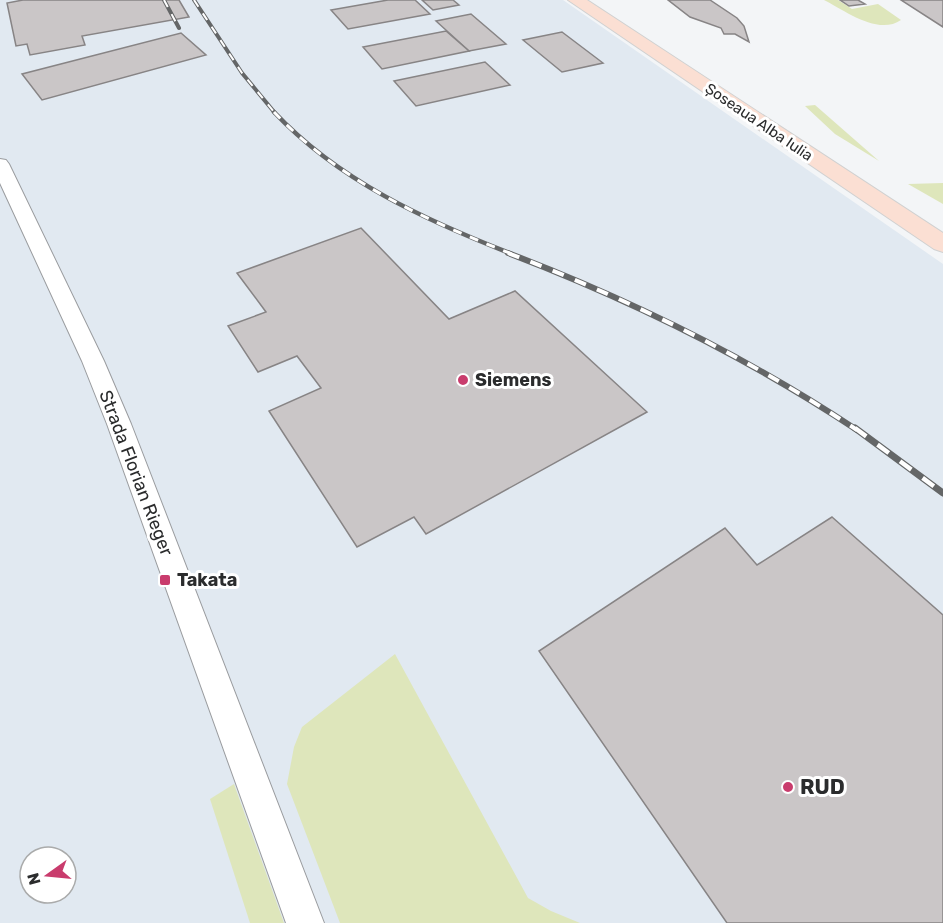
<svg xmlns="http://www.w3.org/2000/svg" width="943" height="923" viewBox="0 0 943 923" font-family="Rubik,sans-serif">
<style>
.built{fill:#e1e9f1;fill-rule:evenodd}
.green{fill:#dee6bb}
.building{fill:#cac6c7;stroke:#878485;stroke-width:1.5}
.lines{fill:none;stroke-linecap:round;stroke-linejoin:round}
.street-casing{stroke:#9a9c9f;stroke-width:2}
.primary-casing{stroke:#d0d1d1;stroke-width:2}
.street{fill:#fff;fill-rule:evenodd}
.primary{fill:#fbdfd3;fill-rule:evenodd}
.rail-far3-casing{stroke:#646667;stroke-width:4}
.rail-far2-casing{stroke:#646667;stroke-width:4.5}
.rail-far1-casing{stroke:#646667;stroke-width:6}
.rail-casing{stroke:#646667;stroke-width:7}
.rail-far3{stroke:#fff;stroke-width:2;stroke-dasharray:8;stroke-linecap:butt}
.rail-far2{stroke:#fff;stroke-width:3;stroke-dasharray:9;stroke-linecap:butt}
.rail-far1{stroke:#fff;stroke-width:4;stroke-dasharray:12;stroke-linecap:butt}
.rail{stroke:#fff;stroke-width:4.5;stroke-dasharray:14;stroke-linecap:butt}
.poi-dot{fill:#c93c6d;stroke:#fff;stroke-width:2}
.labels{text-anchor:middle;stroke-width:6;stroke-linejoin:round;paint-order:stroke}
.far-street-label{font-size:15px;fill:#2b2c2d;stroke:#fff}
.poi-label{font-size:18px;font-weight:bold;fill:#2b2c2d;stroke:#fff;text-anchor:start}
.street-label{font-size:18px;fill:#2b2c2d;stroke:#fff}
.near-poi-label{font-size:21px;font-weight:bold;fill:#2b2c2d;stroke:#fff;text-anchor:start}
</style>
<rect width="100%" height="100%" fill="#f3f5f7"/>
<path class="built" d="M0,0h563l380,264v659h-943zM30,857h36v36h-36z"/>
<g class="green">
<path d="M824,0h14l14,9 26,-5 23,16c-23,16 -57,-10 -77,-20z"/>
<path d="M815,105l64,56 -44,-27 -30,-28z"/>
<path d="M943,183v21l-35,-20z"/>
<path d="M395,654l133,244 23,13 29,12h-240l-53,-139 7,-37 8,-20z"/>
<path d="M234,784l50,139h-34l-40,-124z"/>
</g>
<g class="building">
<path d="M23,0h156l10,17 -107,19 3,9 -55,10 -3,-11 -11,2 -9,-43z"/>
<path d="M388,0h27l15,14 -82,15 -17,-19z"/>
<path d="M422,0h31l6,5 -26,5z"/>
<path d="M710,0l27,18 7,8 5,16 -14,-8h-11l-3,-6 -31,-11 -22,-17z"/>
<path d="M840,0h18l7,4 -16,2z"/>
<path d="M901,0h42v27z"/>
<path d="M471,14l35,30 -37,7 -33,-30z"/>
<path d="M446,31l23,20 -87,18 -19,-22z"/>
<path d="M562,32l41,31 -41,9 -39,-32z"/>
<path d="M181,33l25,22 -164,45 -20,-26z"/>
<path d="M485,62l25,23 -94,21 -22,-25z"/>
<path d="M361,228l88,91 66,-28 132,121 -221,122 -12,-17 -57,30 -88,-136 52,-23 -24,-32 -39,16 -30,-46 38,-14 -29,-39z"/>
<path d="M832,517l111,98v308h-216l-188,-272 186,-123 32,37z"/>
</g>
<g class="lines">
<g class="street-casing">
<path id="street" d="M0,159l6,1 3,4 95,197 27,63 193,499h-38l-179,-499 -25,-63 -82,-178z"/>
</g>
<g class="primary-casing">
<path id="primary" d="M568,0h19l356,233v19l-9,-3z"/>
</g>
<use href="#street" class="street"/>
<use href="#primary" class="primary"/>
<g class="rail-far3-casing">
<g id="rail-far3">
<path d="M164,0l15,28"/>
<path d="M194,0l48,73 33,40"/>
</g>
</g>
<g class="rail-far2-casing">
<path id="rail-far2" d="M274,112c65,69 151,108 238,142"/>
</g>
<g class="rail-far1-casing">
<path id="rail-far1" d="M508,253c123,47 239,104 349,177"/>
</g>
<g class="rail-casing">
<path id="rail" d="M855,428l88,65"/>
</g>
<use href="#rail-far3" class="rail-far3"/>
<use href="#rail-far2" class="rail-far2"/>
<use href="#rail-far1" class="rail-far1"/>
<use href="#rail" class="rail"/>
</g>
<g class="poi-dot">
<circle cx="463" cy="380" r="6"/>
<rect x="159" y="574" width="12" height="12" rx="3"/>
<circle cx="788" cy="787" r="6"/>
</g>
<g class="labels">
<g class="far-street-label">
<text transform="translate(759 122) rotate(34)" y="5">Șoseaua Alba Iulia</text>
</g>
<g class="poi-label">
<text x="475" y="386">Siemens</text>
<text x="177" y="586">Takata</text>
</g>
<g class="street-label">
<text transform="translate(136 473) rotate(69)" y="6">Strada Florian Rieger</text>
</g>
<g class="near-poi-label">
<text x="800" y="794">RUD</text>
</g>
</g>
<g transform="translate(48 875) rotate(255)"><circle r="28" fill="#ffffff" stroke="#aaabab" stroke-width="1.5"/>
<path d="M0-4.5L10 22L0 15L-10 22Z" fill="#c93c6d"/>
<text y="-9" font-size="16" font-weight="bold" text-anchor="middle" fill="#2b2c2d">N</text>
</g>
</svg>
